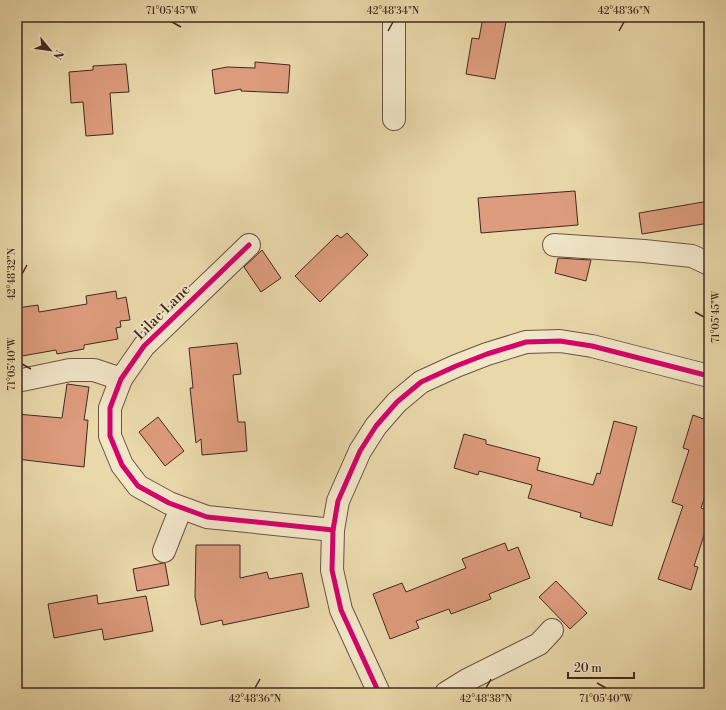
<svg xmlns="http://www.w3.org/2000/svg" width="726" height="710" viewBox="0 0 726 710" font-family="'Libre Bodoni',serif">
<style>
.building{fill:#dd9c7d;stroke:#43281e}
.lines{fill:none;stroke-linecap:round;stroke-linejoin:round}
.minor-casing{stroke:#6c5441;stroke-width:24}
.minor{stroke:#f1e6c8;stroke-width:22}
.cycleway-casing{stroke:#f1e6c8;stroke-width:8}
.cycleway{stroke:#d6006c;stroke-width:5}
.ticks{fill:none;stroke:#43281e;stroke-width:1.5}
.labels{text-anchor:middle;stroke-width:3.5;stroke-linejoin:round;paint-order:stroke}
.street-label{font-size:15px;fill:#43281e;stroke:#f1e6c8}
.neatline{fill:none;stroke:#43281e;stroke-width:1.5}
.ticks-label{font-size:10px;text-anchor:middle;fill:#43281e}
</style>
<rect width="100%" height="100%" fill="#e9d8aa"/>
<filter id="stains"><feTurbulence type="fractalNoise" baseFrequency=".005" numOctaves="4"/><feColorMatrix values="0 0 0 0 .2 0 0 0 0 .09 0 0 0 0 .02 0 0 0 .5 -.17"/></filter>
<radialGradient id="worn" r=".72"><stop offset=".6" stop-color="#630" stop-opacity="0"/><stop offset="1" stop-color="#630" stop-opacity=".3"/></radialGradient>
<g class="building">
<path d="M483,17h24l-12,62 -29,-5 6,-36 7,1z"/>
<path d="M255,62l35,3 -2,28 -47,-2v-2l-26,5 -3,-24 15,-3 28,1z"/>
<path d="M126,64l3,28 -19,1 3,41 -27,2 -3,-34 -12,1 -2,-31 24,-2v-4z"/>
<path d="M575,191l3,34 -97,8 -3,-35z"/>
<path d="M709,201v22l-67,11 -3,-21z"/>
<path d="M347,233l21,22 -48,47 -25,-26 42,-41 4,3z"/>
<path d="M262,250l19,28 -20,14 -17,-25z"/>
<path d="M558,258l33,2 -5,21 -31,-8z"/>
<path d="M116,291l1,8 9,-2 4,23 -10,1 1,6 -5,1 2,11 -34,6v4l-27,5 -1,-4 -34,6 -3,-11 -2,1v-38l21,-3 1,7 48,-8 -1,-8z"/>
<path d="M237,343l4,31 -8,1 5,47h7l2,29 -45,4 -1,-16 -5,4 -6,-55h3l-4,-40z"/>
<path d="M67,384l22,3 -5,33h4l-4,47 -67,-8v-45l45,4z"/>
<path d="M693,415l16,6v64l-8,23 8,3v9l-15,46 4,1 -7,23 -33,-11 25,-73 -11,-4 17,-52 -6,-2z"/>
<path d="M158,417l26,34 -19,15 -26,-34z"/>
<path d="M614,421l23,6 -25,99 -32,-9 1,-4 -53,-15 4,-13 -53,-14 -1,4 -24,-7 10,-34 22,6v4l54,14 -3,12 56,15 4,-12 3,1z"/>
<path d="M505,543l3,8 10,-4 12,31 -41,16 2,5 -40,15 -2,-5 -33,12 3,7 -29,11 -17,-45 29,-11 4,9 60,-24 -4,-9z"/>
<path d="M196,545h44v33l27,-6 2,7 33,-6 7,34 -86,18 -1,-5 -21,5 -6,-28z"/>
<path d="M163,563h2l4,22 -32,6 -4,-22z"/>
<path d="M556,581l31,32 -17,16 -31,-32z"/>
<path d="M97,595l1,9 48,-8 7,35 -49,9 -2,-11 -48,9 -6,-34z"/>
</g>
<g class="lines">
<g class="minor-casing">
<g id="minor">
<path d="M394,17v102"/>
<path d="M249,245l-105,101 -23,33 -11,29v28l12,29 16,21 31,17 38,14 126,13"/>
<path d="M554,245l90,6 48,5 17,8"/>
<path d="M17,381l53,-11h24l27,9"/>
<path d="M164,551l17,-43"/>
<path d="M379,693l-38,-83 -9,-40 1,-40 5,-29 22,-50 16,-25 21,-24 24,-20 35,-16 31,-12 39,-12 34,-1 32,5 117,30"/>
<path d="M446,693l21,-13 72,-36 13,-14"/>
</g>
</g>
<use href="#minor" class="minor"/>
<g class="cycleway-casing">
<g id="cycleway">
<path d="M249,245l-105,101 -23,33 -11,29v28l12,29 16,21 31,17 38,14 126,13"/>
<path d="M379,693l-38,-83 -9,-40 1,-40 5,-29 22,-50 16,-25 21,-24 24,-20 35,-16 31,-12 39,-12 34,-1 32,5 117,30"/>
</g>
</g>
<use href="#cycleway" class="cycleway"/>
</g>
<path class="ticks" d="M172,22l9,5M388,31l5,-9M619,31l5,-9M22,274l5,-9M695,312l9,5M22,364l9,5M597,683l9,5M255,688l5,-9M486,688l5,-9"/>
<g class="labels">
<g class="street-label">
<text transform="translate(162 312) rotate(-45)" y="5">Lilac Lane</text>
</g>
</g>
<rect width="726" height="710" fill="none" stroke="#e9d8aa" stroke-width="44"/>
<g transform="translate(50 50) rotate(119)" stroke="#f1e6c8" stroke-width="3" paint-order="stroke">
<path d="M0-3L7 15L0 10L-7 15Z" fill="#43281e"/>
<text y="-6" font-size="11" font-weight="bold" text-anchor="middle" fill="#43281e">N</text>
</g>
<path d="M568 672v6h66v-6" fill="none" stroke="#43281e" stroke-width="2"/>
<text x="574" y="672" font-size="12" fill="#43281e" stroke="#f1e6c8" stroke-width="3" paint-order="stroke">20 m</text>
<rect x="22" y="22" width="682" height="666" class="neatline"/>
<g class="ticks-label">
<text x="172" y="14">71°05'45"W</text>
<text x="393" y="14">42°48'34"N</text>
<text x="624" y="14">42°48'36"N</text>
<text transform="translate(11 274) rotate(-90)" y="4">42°48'32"N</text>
<text transform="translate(715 317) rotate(-90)" y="4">71°05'45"W</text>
<text transform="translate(11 364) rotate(-90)" y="4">71°05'40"W</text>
<text x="255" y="702">42°48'36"N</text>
<text x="486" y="702">42°48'38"N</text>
<text x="606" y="702">71°05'40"W</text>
</g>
<rect width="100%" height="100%" filter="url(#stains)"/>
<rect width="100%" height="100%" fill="url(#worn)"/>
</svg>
